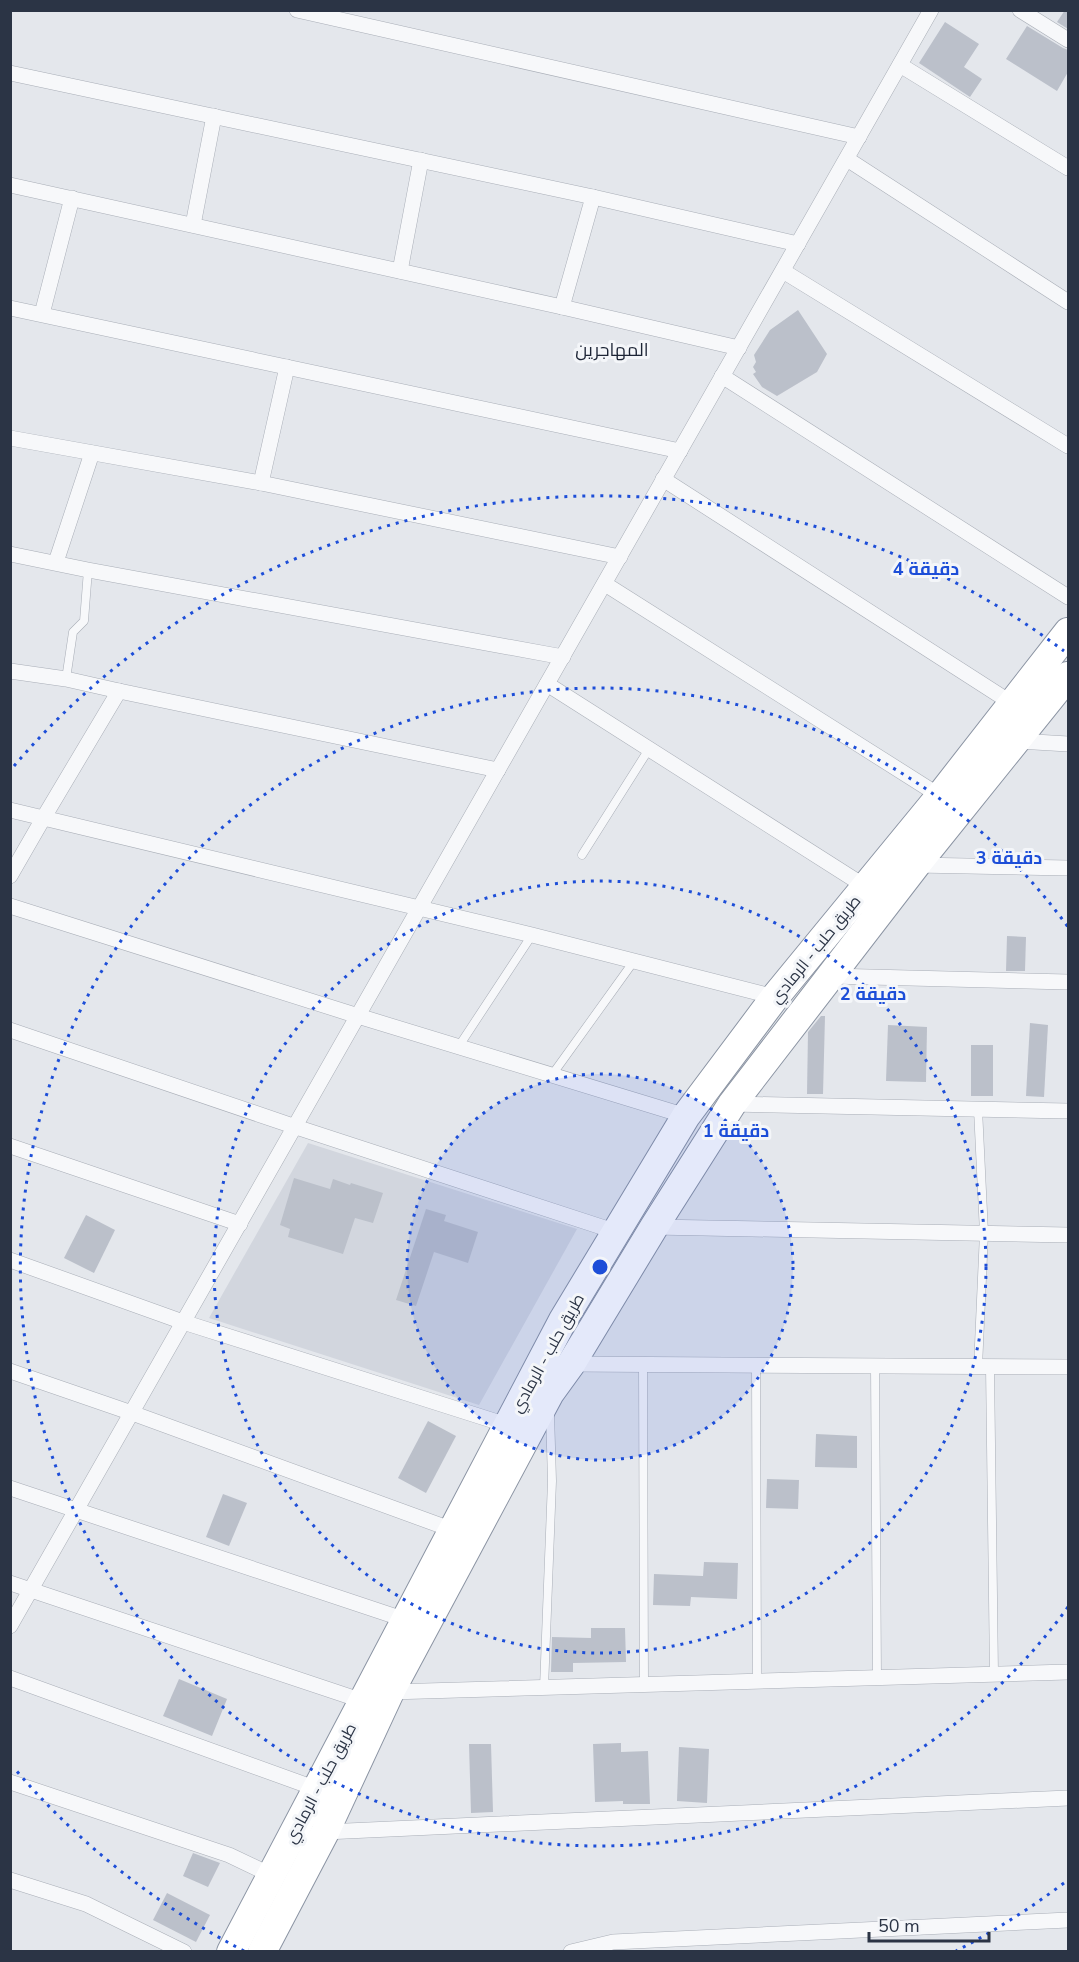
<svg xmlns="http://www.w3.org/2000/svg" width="1079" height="1962" viewBox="0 0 1079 1962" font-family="'Nunito Sans',Cairo,sans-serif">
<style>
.built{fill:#d2d6de}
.building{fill:#bbc0ca}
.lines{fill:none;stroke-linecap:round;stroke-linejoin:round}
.lane-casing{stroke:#a9aeb7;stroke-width:9}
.street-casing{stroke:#a9aeb7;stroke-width:16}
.highway-casing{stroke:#8b94a3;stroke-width:30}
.lane{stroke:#f7f8fa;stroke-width:8}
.street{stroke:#f7f8fa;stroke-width:15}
.highway{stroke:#fff;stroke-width:28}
.ring{fill:none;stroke:#1d4ed8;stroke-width:3;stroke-dasharray:3 6}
.labels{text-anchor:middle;stroke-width:6;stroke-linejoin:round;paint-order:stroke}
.street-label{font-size:16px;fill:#2b3445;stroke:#f4f6f9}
.neighbourhood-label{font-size:18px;fill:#1d2536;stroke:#f4f6f9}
.centre{fill:#1d4ed8;stroke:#f4f6f9;stroke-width:3}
.ring-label{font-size:18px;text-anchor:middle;font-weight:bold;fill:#1d4ed8;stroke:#f4f6f9;stroke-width:6;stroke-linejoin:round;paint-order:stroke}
</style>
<rect width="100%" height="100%" fill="#e4e7ec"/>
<path class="built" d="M308,1143l269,86 -98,176 -270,-87z"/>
<g class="building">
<path d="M1065,10h3v19l-11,-7z"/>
<path d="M945,22l34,22 -15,23 18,12 -12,18 -51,-34z"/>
<path d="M1027,26l36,22 5,2v22l-11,19 -51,-32z"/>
<path d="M798,310l29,44 -10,18 -40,24 -15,-9 -9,-13 3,-2 -3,-5 3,-5 -2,-7 16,-25z"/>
<path d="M1007,936l19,1 -1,34h-19z"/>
<path d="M821,1016h4l-2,78h-16l1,-62z"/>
<path d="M1030,1023l18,2 -4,72 -18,-1z"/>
<path d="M888,1025l39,2 -1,55 -40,-1z"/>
<rect x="971" y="1045" width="22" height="51"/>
<path d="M294,1178l36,11 3,-10 17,6 1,-2 32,10 -10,30 -18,-5 -12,36 -55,-17 2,-8 -10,-4z"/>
<path d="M426,1209l20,6 -2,6 34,11 -10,31 -34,-11 -18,54 -20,-6z"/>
<path d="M86,1215l29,15 -21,43 -30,-15z"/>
<path d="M428,1421l28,15 -30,57 -28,-15z"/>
<path d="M816,1434l41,2v32l-42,-1z"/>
<path d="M767,1479l32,1 -1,29 -32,-1z"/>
<path d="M223,1494l24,9 -18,43 -23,-9z"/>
<path d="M704,1562l34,1 -1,36 -46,-2 -1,9 -37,-1 1,-31 49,2z"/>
<path d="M591,1628h34l1,34 -53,1v9h-22l1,-35 39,1z"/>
<path d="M179,1679l48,20 -15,37 -49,-20z"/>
<path d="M621,1743v9l27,-1 2,53h-27v-3l-28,1 -2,-58z"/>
<path d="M469,1744h22l2,68 -22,1z"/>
<path d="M679,1747l30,2 -2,54 -30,-2z"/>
<path d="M193,1853l27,10 -12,24 -25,-11z"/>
<path d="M167,1893l43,22 -14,27 -43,-22z"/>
</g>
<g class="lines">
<g class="lane-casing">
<g id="lane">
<path d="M66,679l7,-47 11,-11 4,-51"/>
<path d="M582,855l67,-106"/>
<path d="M459,1046l73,-111"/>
<path d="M552,1075l82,-114"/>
<path d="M643,1365l1,320"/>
<path d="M756,1366l1,315"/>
<path d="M875,1366l2,312"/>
<path d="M978,1367l6,-134 -6,-124"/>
<path d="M990,1367l4,307"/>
<path d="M544,1688l8,-207 -2,-68"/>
</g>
</g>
<g class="street-casing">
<g id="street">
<path d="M297,10l562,127"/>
<path d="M1020,10l48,30"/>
<path d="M900,65l168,103"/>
<path d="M10,73l583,124 205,47"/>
<path d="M847,159l221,143"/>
<path d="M10,185l552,122 177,41"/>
<path d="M193,225l21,-109"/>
<path d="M400,271l21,-111"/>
<path d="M783,271l285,175"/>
<path d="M562,307l31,-110"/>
<path d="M10,308l670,143"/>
<path d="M42,314l30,-116"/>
<path d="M722,376l346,221"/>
<path d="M10,438l251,45 359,74"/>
<path d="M663,479l350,225"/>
<path d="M261,483l26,-116"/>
<path d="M10,554l78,16 475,87"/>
<path d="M56,562l36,-109"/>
<path d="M605,584l335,212"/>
<path d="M10,671l56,8 53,12 379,79"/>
<path d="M547,684l319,203"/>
<path d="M1018,741l50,3"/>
<path d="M10,810l522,125 243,62"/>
<path d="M916,865l152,3"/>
<path d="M10,876l34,-59 75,-126"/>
<path d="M10,906l348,110 328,100"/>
<path d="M830,976l238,6"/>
<path d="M10,1030l286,97 321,105"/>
<path d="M732,1104l336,7"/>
<path d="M10,1146l230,78"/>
<path d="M654,1227l414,8"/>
<path d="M10,1260l173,62 324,103"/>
<path d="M571,1364l497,3"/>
<path d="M10,1371l122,42 321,117"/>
<path d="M10,1488l396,132"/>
<path d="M10,1583l353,118"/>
<path d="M10,1626l921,-1616"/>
<path d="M10,1678l307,111"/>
<path d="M390,1692l678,-20"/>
<path d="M10,1782l219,73 42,20"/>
<path d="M325,1832l743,-34"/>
<path d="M10,1880l76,24 98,48"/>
<path d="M571,1952l42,-10 455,-22"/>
</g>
</g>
<g class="highway-casing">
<g id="highway">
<path d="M231,1952l332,-632 123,-204 89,-119 165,-201 128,-164"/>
<path d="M262,1952l63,-120 65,-140 160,-299 21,-29 83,-137 78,-123 184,-239 152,-189"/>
</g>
</g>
<use href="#lane" class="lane"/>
<use href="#street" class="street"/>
<use href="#highway" class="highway"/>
</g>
<circle cx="600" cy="1267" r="193" fill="#1d4ed8" fill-opacity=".12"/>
<g class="ring">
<circle cx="600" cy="1267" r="193"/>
<circle cx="600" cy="1267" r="386"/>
<path d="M1068 1607A579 579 0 1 1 1068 927"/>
<path d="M1064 1883A771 771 0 0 1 956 1951M244 1951A771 771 0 0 1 14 1768M14 766A771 771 0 0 1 1064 651"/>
</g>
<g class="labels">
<g class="street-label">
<text transform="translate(815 949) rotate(-51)" y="6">طريق حلب - الرمادي</text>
<text transform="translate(547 1353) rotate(-61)" y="6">طريق حلب - الرمادي</text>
<text transform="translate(320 1783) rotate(-62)" y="6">طريق حلب - الرمادي</text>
</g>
<g class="neighbourhood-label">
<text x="612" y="356">المهاجرين</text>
</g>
</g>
<circle cx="600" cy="1267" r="9" class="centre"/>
<g class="ring-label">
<text x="926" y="575">4 دقيقة</text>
<text x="1009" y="864">3 دقيقة</text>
<text x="873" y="1000">2 دقيقة</text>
<text x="736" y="1137">1 دقيقة</text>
</g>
<rect width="1079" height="1962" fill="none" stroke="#2b3445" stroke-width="24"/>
<path d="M869 1932v9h120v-9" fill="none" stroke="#2b3445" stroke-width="3"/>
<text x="878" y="1932" font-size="18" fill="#2b3445" stroke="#f4f6f9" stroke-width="4.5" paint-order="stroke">50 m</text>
</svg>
